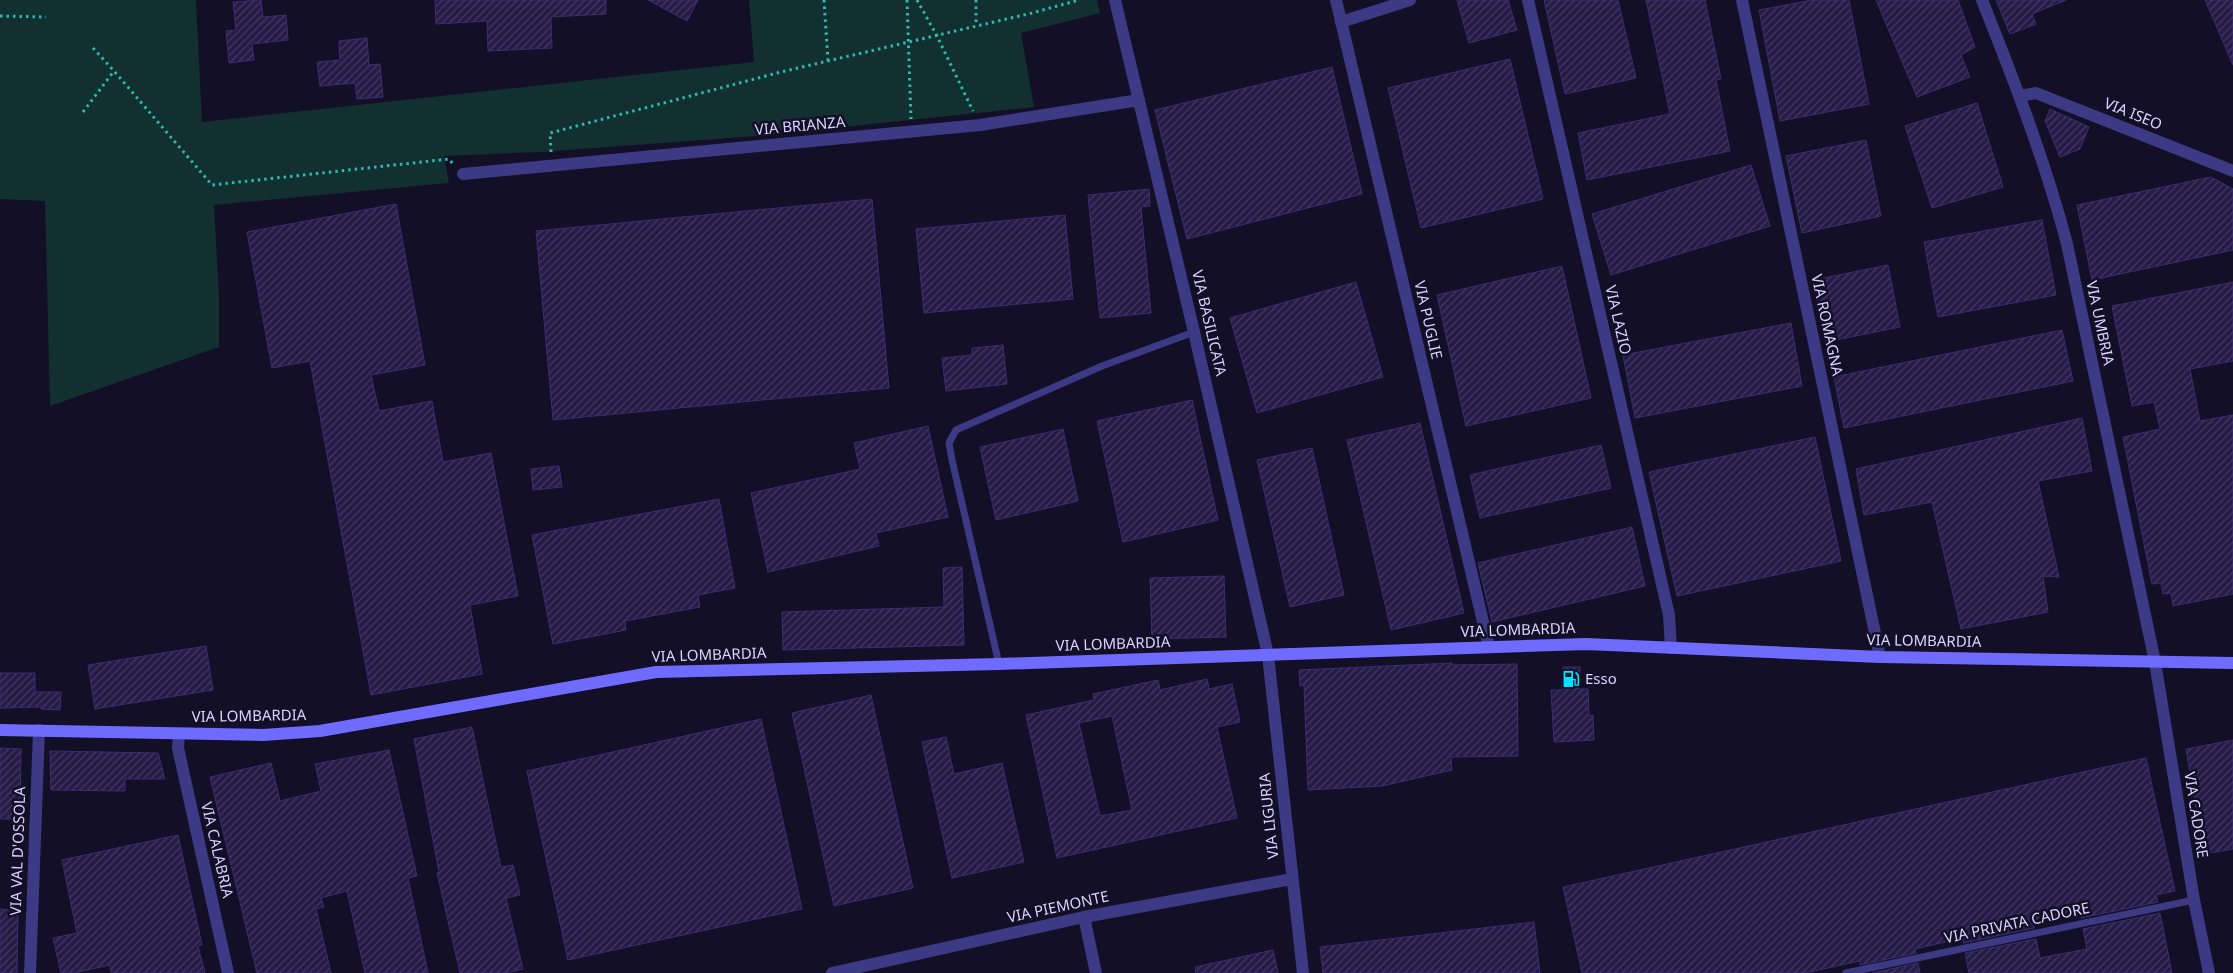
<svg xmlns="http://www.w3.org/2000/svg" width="2233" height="973" viewBox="0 0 2233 973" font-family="'Noto Sans',sans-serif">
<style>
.green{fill:#12302f}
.building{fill:url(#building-hatch);stroke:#3b2d73;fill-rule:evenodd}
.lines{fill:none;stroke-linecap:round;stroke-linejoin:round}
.path{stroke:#2fb8b0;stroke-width:3;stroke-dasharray:2.5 4;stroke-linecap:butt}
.lane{stroke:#3d3a85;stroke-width:7}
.street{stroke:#3d3a85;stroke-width:12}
.secondary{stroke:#6f6bff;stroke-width:12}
.labels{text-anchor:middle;stroke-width:5;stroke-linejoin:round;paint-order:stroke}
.street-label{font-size:15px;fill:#d9d4ff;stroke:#130f26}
.poi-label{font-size:15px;fill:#d9d4ff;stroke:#130f26;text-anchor:start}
</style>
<defs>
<pattern id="building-hatch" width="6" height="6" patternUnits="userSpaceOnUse" patternTransform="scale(1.25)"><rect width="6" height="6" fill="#241b47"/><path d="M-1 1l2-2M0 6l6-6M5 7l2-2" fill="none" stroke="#433b63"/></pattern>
</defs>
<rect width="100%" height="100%" fill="#130f26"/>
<path class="green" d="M0,0h196l6,122 552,-60 -5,-62h348l3,13 -79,20 13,74 -277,29 -217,16 -96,4 5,27 -235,22 5,91v51l-169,59 -5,-205 -45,-2z"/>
<g class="building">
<path d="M261,0l2,17 23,-2 2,25 -36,4 2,16 -25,3 -3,-32 10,-1 -3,-28z"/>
<path d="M435,0h171v14l-55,3 1,31 -64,3 -1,-30 -51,3z"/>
<path d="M648,0h50l-11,21z"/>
<path d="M1457,0h51l9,30 -48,13z"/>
<path d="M1544,0h74l18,78 -71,16z"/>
<path d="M1646,0h59l16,79 -5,1 14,71 -143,29 -9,-47 92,-19z"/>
<path d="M1812,0h37l20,104 -89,17 -21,-111z"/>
<path d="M1876,0h82l17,47 -14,8 9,22 -53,20z"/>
<path d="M1996,0h70l-34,14 4,10 -26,10z"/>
<path d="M2205,0h28v65z"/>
<path d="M367,38l2,27 11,-1 3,33 -26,2 -2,-16 -35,3 -3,-24 23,-2 -1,-19z"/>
<path d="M1510,59l33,140 -122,29 -33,-140z"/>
<path d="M1332,67l30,127 -175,45 -32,-129z"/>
<path d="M1977,103l26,84 -71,21 -27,-82z"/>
<path d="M2050,109l39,18 -9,22 -20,8 -15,-36z"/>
<path d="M1866,140l15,76 -79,17 -16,-77z"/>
<path d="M1751,165l19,61 -159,49 -19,-61z"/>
<path d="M2211,177l22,12v61l-141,30 -15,-75z"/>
<path d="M1149,189l1,17 -9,1 10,106 -51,5 -12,-123z"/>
<path d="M872,199l17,189 -336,32 -17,-189z"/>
<path d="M396,204l29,161 -54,10 8,36 53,-10 11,61 48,-9 27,143 -48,9 12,69 -111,21 -61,-334 -38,7 -25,-136z"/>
<path d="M1065,215l8,84 -149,14 -8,-84z"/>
<path d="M2042,220l14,75 -118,22 -14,-75z"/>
<path d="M1888,265l12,62 -74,15 -12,-62z"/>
<path d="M1562,266l29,132 -125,28 -29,-131z"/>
<path d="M1356,282l27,95 -126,36 -27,-95z"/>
<path d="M2233,282v79l-43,8 10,52 33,-6v179l-60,12 -2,-13 -8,1 -2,-11 -9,1 -29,-147 37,-8 -6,-27 -22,4 -20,-100z"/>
<path d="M1791,323l11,63 -167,32 -12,-63z"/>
<path d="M2062,330l11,51 -229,47 -10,-51z"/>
<path d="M1003,345l4,39 -61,7 -4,-33 30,-3v-7z"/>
<path d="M1192,400l26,120 -95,22 -26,-121z"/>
<path d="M2082,418l10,53 -54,10 21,96 -16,-1 5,36 -87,17 -29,-127 -68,13 -8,-46z"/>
<path d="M1420,423l44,190 -73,17 -44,-190z"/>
<path d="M928,426l20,91 -72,16 3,13 -111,26 -17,-79 109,-24 -6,-26z"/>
<path d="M1063,429l15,72 -82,19 -16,-73z"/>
<path d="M1815,437l26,124 -164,35 -28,-124z"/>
<path d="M1601,445l10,43 -131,30 -10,-43z"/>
<path d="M1312,448l32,147 -54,12 -33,-147z"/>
<path d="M559,466l3,21 -29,3 -2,-21z"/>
<path d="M719,499l16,89 -37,7 2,12 -75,14 1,9 -73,14 -21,-109z"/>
<path d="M1632,527l13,59 -153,36 -14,-59z"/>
<path d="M962,567l2,78 -181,5 -1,-38 162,-5 -1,-39z"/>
<path d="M1224,576l2,61 -74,2 -2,-61z"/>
<path d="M206,646l7,44 -118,19 -7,-44z"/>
<path d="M1452,663v2l65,-1 1,92 -67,1 1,13 -70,16 -74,4 -4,-105 -4,1 -1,-16z"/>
<path d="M1563,667h17l-1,22h9l1,27 4,-1 1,25 -40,2 -3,-52h11z"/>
<path d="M0,673h35v19h26l-1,18 -19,-1v-2l-41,1z"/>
<path d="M1207,679l2,10 23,-5 8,38 -23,5 20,91 -180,40 -31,-143 68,-15 -1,-6 65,-14 2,10zM1112,716l20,94 -32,6 -21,-93z"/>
<path d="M871,695l42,193 -79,18 -42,-193z"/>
<path d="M761,719l41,190 -234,51 -41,-189z"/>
<path d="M472,727l29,140 12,-2 7,30 -14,3 17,71 -17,4h-46l-23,-100 2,-1 -25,-133z"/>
<path d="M946,737l8,37 48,-11 22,99 -72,16 -30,-136z"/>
<path d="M2233,740v109l-29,5 -18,-105z"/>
<path d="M0,748l21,1 -1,70h-20z"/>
<path d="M389,750l28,126 -9,2 20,95h-63l-18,-82 -26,7 3,9 -8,2 15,64h-74l-47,-196 61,-14 9,38 41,-10 -6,-27z"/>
<path d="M50,751l108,2 7,26h-40v12l-74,-1z"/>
<path d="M2146,758l29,133 -19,4 2,7 -77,16 -2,-6 -46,10 1,6 -71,15 -1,-5 -47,11 1,4 -56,12v-4l-55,12h-223l-19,-86z"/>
<path d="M178,835l24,110 -4,1 7,27h-94l-1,-8 -36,8h-13l-8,-35 24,-5 -15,-73z"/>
<path d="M0,909l18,1 -1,63h-17z"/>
<path d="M2160,913l12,60h-203l-4,-20 71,-14 4,19 47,-9 -4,-20z"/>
<path d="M1534,922l6,51h-217l-3,-26z"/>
<path d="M1273,950l5,23h-82l-1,-6z"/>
<path d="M1918,963l2,10h-48z"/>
</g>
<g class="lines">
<g class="path">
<path d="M824,0l4,61"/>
<path d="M907,0l4,119"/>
<path d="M917,0l20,36 36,75"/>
<path d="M976,0v26"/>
<path d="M0,16l46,1"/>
<path d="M93,48l21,23 98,114 237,-26 5,6"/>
<path d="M83,112l31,-41"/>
<path d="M551,152l-1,-19 231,-61 251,-59 47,-13"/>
</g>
<g class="lane">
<path d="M999,664l-47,-204 -3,-17 7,-13 146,-64 92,-34"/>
<path d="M1846,973l348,-73"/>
</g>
<g class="street">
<path d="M1115,0l79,332 74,323 35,318"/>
<path d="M1336,0l153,647"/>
<path d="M1528,0l141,615 2,33"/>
<path d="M1742,0l138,657"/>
<path d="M1982,0c32,80 63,161 85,244l88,418 39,238 15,73"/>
<path d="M1341,22l69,-22"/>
<path d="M2020,96l16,-3 197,78"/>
<path d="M463,174l517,-49 159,-25"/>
<path d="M179,734l-1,14 50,225"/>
<path d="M1084,917l12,56"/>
<path d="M30,973l9,-243"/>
<path d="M832,973l252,-56 208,-38"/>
</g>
<path class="secondary" d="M0,730l263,5 57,-4 336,-59 343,-8 587,-20 294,13 353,6"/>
</g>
<defs>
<g id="fuel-bare" transform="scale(1.35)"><path d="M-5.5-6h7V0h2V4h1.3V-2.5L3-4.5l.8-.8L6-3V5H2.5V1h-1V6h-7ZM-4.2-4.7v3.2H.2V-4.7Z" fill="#00e5ff" stroke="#130f26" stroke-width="2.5" paint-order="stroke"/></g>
</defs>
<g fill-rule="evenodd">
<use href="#fuel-bare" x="1571" y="679"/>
</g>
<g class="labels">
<g class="street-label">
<text transform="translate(2133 114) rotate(22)" y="5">VIA ISEO</text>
<text transform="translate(800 126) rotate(-5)" y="5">VIA BRIANZA</text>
<text transform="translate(1428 320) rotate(77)" y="5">VIA PUGLIE</text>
<text transform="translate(1618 320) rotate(77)" y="5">VIA LAZIO</text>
<text transform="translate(1209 323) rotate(77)" y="5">VIA BASILICATA</text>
<text transform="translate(2100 323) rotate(78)" y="5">VIA UMBRIA</text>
<text transform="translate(1827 325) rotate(78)" y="5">VIA ROMAGNA</text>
<text transform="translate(1518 630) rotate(-2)" y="5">VIA LOMBARDIA</text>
<text transform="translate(1924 641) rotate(1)" y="5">VIA LOMBARDIA</text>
<text transform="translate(1113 644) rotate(-2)" y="5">VIA LOMBARDIA</text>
<text transform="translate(709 655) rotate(-2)" y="5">VIA LOMBARDIA</text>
<text transform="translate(249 716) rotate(-1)" y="5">VIA LOMBARDIA</text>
<text transform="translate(2196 815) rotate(81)" y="5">VIA CADORE</text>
<text transform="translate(1269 816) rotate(-96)" y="5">VIA LIGURIA</text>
<text transform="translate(217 850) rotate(77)" y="5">VIA CALABRIA</text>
<text transform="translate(18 851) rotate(-88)" y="5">VIA VAL D'OSSOLA</text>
<text transform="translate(1058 907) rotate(-12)" y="5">VIA PIEMONTE</text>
<text transform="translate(2017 923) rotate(-12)" y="5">VIA PRIVATA CADORE</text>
</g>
<g class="poi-label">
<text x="1585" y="684">Esso</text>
</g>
</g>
</svg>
